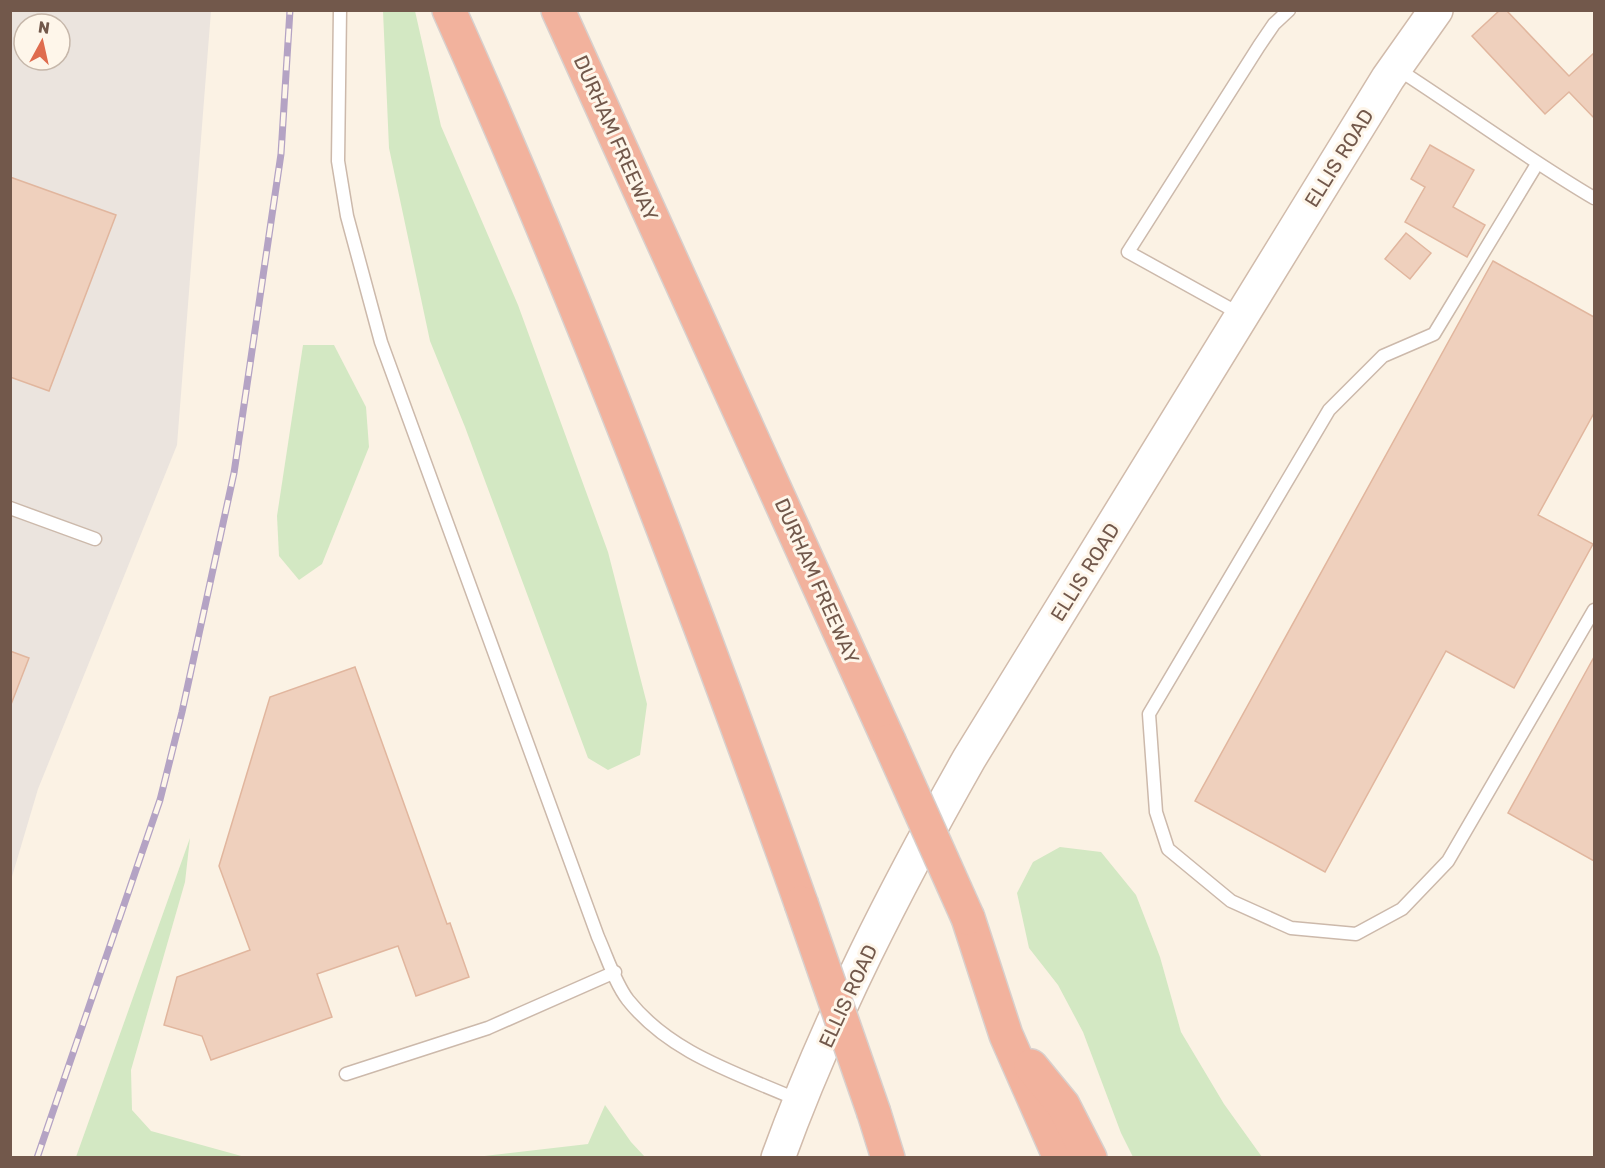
<svg xmlns="http://www.w3.org/2000/svg" width="1605" height="1168" viewBox="0 0 1605 1168" font-family="Rubik,sans-serif">
<style>
.industrial{fill:#ebe4de;fill-rule:evenodd}
.green{fill:#d3e8c3}
.building{fill:#efd0bd;stroke:#e1b69e;stroke-width:1.5}
.lines{fill:none;stroke-linecap:round;stroke-linejoin:round}
.service-casing{stroke:#ccb9ab;stroke-width:15}
.secondary-casing{stroke:#d1bbab;stroke-width:36}
.motorway-casing{stroke:#d8d0cd;stroke-width:36}
.service{stroke:#fff;stroke-width:12}
.secondary{stroke:#fff;stroke-width:33}
.motorway{stroke:#f2b29d;stroke-width:33}
.rail-casing{stroke:#b4a3c4;stroke-width:7}
.rail{stroke:#fef6ea;stroke-width:4.5;stroke-dasharray:14;stroke-linecap:butt}
.motorway-bridge-casing{stroke:#d8d0cd;stroke-width:36;stroke-linecap:butt}
.motorway-bridge{stroke:#f2b29d;stroke-width:33}
.labels{text-anchor:middle;stroke-width:6;stroke-linejoin:round;paint-order:stroke}
.street-label{font-size:20px;fill:#72584b;stroke:#fef6ea}
</style>
<rect width="100%" height="100%" fill="#fbf2e4"/>
<path class="industrial" d="M11,11h200l-34,434 -139,344 -27,91zM24,24h36v36h-36z"/>
<g class="green">
<path d="M383,11h32l26,115 77,179 90,247 39,152 -7,51 -32,15 -20,-12 -123,-331 -35,-86 -41,-193z"/>
<path d="M303,345h31l32,62 3,40 -47,117 -23,16 -20,-24 -2,-40z"/>
<path d="M190,838l-5,44 -54,188 1,40 19,21 94,26h-169z"/>
<path d="M1060,847l41,5 35,43 24,62 21,75 43,72 38,53h-129l-12,-24 -38,-101 -25,-47 -29,-37 -12,-55 16,-31z"/>
<path d="M605,1105l26,37 14,15h-169l112,-13z"/>
</g>
<g class="building">
<path d="M1500,10h6l63,66 25,-23v65l-25,-26 -24,22 -73,-78z"/>
<path d="M1430,145l44,25 -21,37 32,18 -18,32 -62,-35 20,-35 -14,-8z"/>
<path d="M10,177l106,38 -67,176 -39,-14z"/>
<path d="M1406,233l25,20 -21,26 -25,-20z"/>
<path d="M1493,261l101,56v96l-56,102 55,29 -79,144 -68,-37 -121,221 -130,-71z"/>
<path d="M10,651l19,7 -19,49z"/>
<path d="M1594,657v204l-86,-48z"/>
<path d="M355,667l92,257 3,-1 19,54 -53,19 -18,-50 -81,28 15,43 -121,43 -9,-24 -38,-11 13,-48 73,-27 -31,-84 51,-169z"/>
</g>
<g class="lines">
<g class="service-casing">
<g id="service">
<path d="M340,10l-2,151 9,55 34,126 217,595c9,20 17,46 30,63 43,54 109,73 170,100"/>
<path d="M1396,68c67,43 130,90 198,130"/>
<path d="M1537,164l-103,170 -51,22 -54,54 -180,304 7,98 12,37 63,52 60,27 65,6 46,-25 46,-48 146,-251"/>
<path d="M1240,314l-112,-62 131,-206 15,-22 15,-14"/>
<path d="M10,508l85,31"/>
<path d="M346,1074l142,-46 127,-56"/>
</g>
</g>
<g class="secondary-casing">
<path id="secondary" d="M778,1158c50,-138 119,-272 191,-399l419,-681 48,-68"/>
</g>
<g class="motorway-casing">
<g id="motorway">
<path d="M449,10c131,293 245,592 352,893"/>
<path d="M558,10l331,731"/>
<path d="M968,918l38,117 54,123"/>
<path d="M1031,1066l32,39 27,53"/>
<path d="M874,1113l14,45"/>
</g>
</g>
<use href="#service" class="service"/>
<use href="#secondary" class="secondary"/>
<use href="#motorway" class="motorway"/>
<g class="rail-casing">
<path id="rail" d="M37,1158l123,-358 22,-88 52,-239 47,-319 9,-144"/>
</g>
<use href="#rail" class="rail"/>
<g class="motorway-bridge-casing">
<g id="motorway-bridge">
<path d="M889,741l79,177"/>
<path d="M801,903l73,210"/>
</g>
</g>
<use href="#motorway-bridge" class="motorway-bridge"/>
</g>
<g class="labels">
<g class="street-label">
<text transform="translate(616 138) rotate(66)" y="7">DURHAM FREEWAY</text>
<text transform="translate(1339 158) rotate(-58)" y="7">ELLIS ROAD</text>
<text transform="translate(1085 572) rotate(-58)" y="7">ELLIS ROAD</text>
<text transform="translate(817 581) rotate(66)" y="7">DURHAM FREEWAY</text>
<text transform="translate(848 996) rotate(-65)" y="7">ELLIS ROAD</text>
</g>
</g>
<rect width="1605" height="1168" fill="none" stroke="#72584b" stroke-width="24"/>
<g transform="translate(42 42) rotate(8)"><circle r="28" fill="#fef6ea" stroke="#c6b7aa" stroke-width="1.5"/>
<path d="M0-4.5L10 22L0 15L-10 22Z" fill="#df6c4e"/>
<text y="-9" font-size="16" font-weight="bold" text-anchor="middle" fill="#72584b">N</text>
</g>
</svg>
